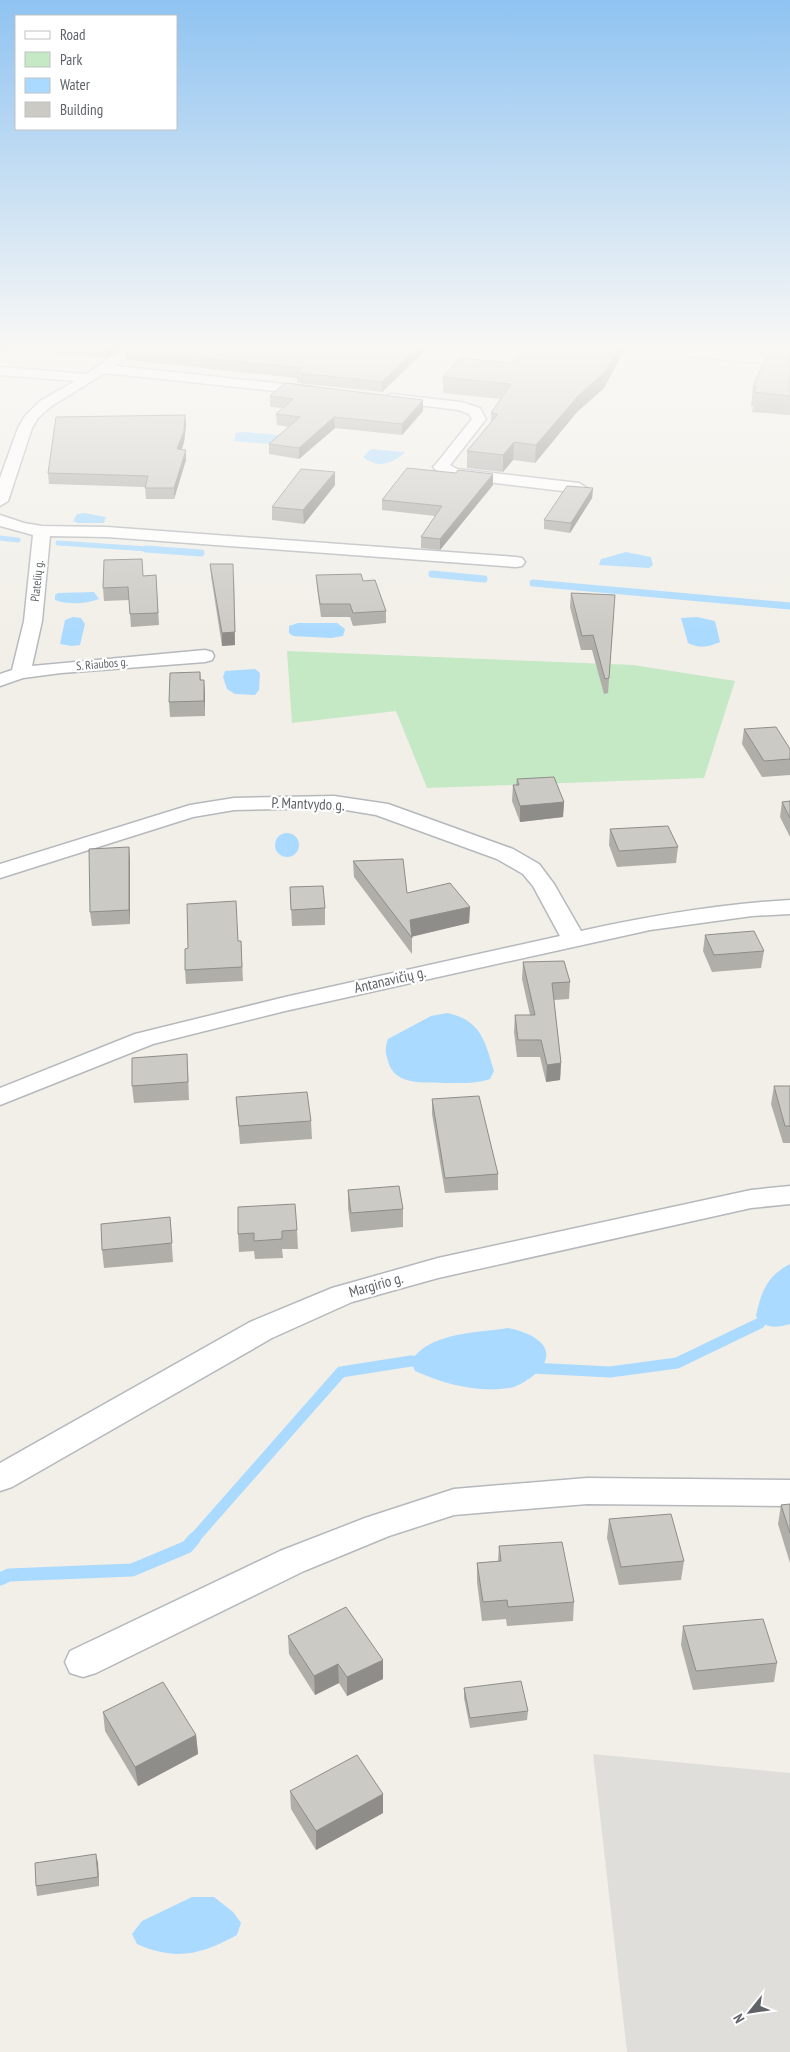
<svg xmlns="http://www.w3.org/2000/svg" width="790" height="2052" viewBox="0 0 790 2052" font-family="'PT Sans Narrow',sans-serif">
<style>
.industrial{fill:#e0deda}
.green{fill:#c5e8c5}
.water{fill:#aadaff}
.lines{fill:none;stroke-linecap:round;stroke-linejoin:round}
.stream-far3{stroke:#aadaff;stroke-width:5}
.stream-far2{stroke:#aadaff;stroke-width:7}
.stream-far1{stroke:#aadaff;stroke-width:11}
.stream{stroke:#aadaff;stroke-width:13}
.street-casing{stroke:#b5b8bc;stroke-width:3}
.secondary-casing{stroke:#b6babf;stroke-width:2}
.street{fill:#fff;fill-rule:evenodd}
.secondary{fill:#fff;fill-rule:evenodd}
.wall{fill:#afaea9}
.shaded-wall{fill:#8f8d8a}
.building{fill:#cccac5;stroke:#8f8d8a}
.labels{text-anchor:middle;stroke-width:4.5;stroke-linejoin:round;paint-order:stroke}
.far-street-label{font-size:12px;fill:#5f6368;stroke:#fff}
.street-label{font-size:15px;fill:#5f6368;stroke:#fff}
</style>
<rect width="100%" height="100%" fill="#f1efe8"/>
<path class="industrial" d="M593,1754l197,19v279h-163z"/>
<path class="green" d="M287,651l346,14 102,16 -31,97 -277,10 -31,-77 -104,12z"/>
<g class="water">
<path d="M243,432l36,3 -10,9 -35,-3 2,-8z"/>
<path d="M371,449l34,3c-12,12 -28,17 -42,5z"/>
<path d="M84,513l22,4 -2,6h-26l-5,-2 4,-7z"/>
<path d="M626,552l25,5 2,8 -4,3 -50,-3 2,-6z"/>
<path d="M94,592l5,7c-13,5 -31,6 -44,1v-5l3,-2z"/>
<path d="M73,617l8,1 4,6 -5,21 -8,1 -12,-2 5,-24z"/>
<path d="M697,617l18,4 5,21c-12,5 -20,7 -32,1l-7,-25z"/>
<path d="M298,623h39l8,6 -2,7 -12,2 -38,-2 -4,-3v-7z"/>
<path d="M255,669l5,4 -1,17 -4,5 -20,-1 -8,-5 -4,-12 2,-6z"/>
<circle cx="287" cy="845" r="12"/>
<path d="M447,1013c34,7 38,28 47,58l-4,8c-15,5 -30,4 -46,4 -20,-1 -50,3 -56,-22 -3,-8 -3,-14 0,-22l43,-23z"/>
<path d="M790,1264v60c-14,4 -26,5 -34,-8 5,-24 11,-40 34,-52z"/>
<path d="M508,1328c27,5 56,22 25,48 -7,5 -16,11 -24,12 -31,5 -65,-4 -94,-17l-4,-10c19,-29 65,-28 97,-33z"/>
<path d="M192,1897h22l19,15 8,11 -4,12c-37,20 -61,26 -100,9l-5,-10 10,-13z"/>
</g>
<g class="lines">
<g class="stream-far3">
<path d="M0,538l18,2"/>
<path d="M58,543l105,7"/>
</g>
<g class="stream-far2">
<path d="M146,549l55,4"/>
<path d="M432,574l52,5"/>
<path d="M533,583l257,23"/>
</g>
<g class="stream-far1">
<path d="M532,1368l78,4 67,-9 83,-40"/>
<path d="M193,1540l148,-168 70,-11 10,1"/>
</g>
<path class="stream" d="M0,1579l9,-4 123,-5 55,-23 7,-8"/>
<g class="street-casing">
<g id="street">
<path d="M127,345h15l-27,21 198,21 7,4 -7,4 -208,-22 -55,34 -12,11 -6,10 -24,73 -8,5v-28l18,-50 7,-12 15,-15 35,-20 -75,-6v-8l87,7z"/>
<path d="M390,394l71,8 19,6 6,11 -36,46 7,4 122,14 8,5 -8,5 -125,-15 -18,-8 -3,-3 3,-3 36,-45 -3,-5 -10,-4 -74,-9 -2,-3z"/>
<path d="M0,515l24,8 18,3 65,1 409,30 6,1 3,4 -3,4 -6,1 -409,-30 -57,-1 -8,85 -10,45 173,-16 7,2 2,4 -2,4 -7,2 -144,11 -38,5 -23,8v-12l12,-4 12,-49 9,-86 -33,-9z"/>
<path d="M334,796l54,8 125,45 26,15 15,20 27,47c69,-15 138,-27 209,-31v14l-38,2 -102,14 -365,81 -132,33 -153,61v-17l135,-54 150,-37 275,-61 -27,-50 -10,-12 -26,-15 -121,-44 -42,-7 -100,2 -41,7 -193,61v-14l190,-59 44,-7z"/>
<path d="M790,1186v18l-39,4 -313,70 -86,24 -80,36 -260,149 -12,4v-28l250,-141 82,-34 106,-30 313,-68z"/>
<path d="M587,1478l203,2v26l-203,-2 -133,11 -65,21 -85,35 -208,102 -13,4 -13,-4 -5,-11 5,-11 210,-100 85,-33 89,-29z"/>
</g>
</g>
<g class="secondary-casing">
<path id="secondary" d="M603,345h54l133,11v10l-180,-17 -5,-1z"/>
</g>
<use href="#street" class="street"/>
<use href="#secondary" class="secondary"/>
</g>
<g class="wall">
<path d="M0,345h124l-18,13 -97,-9 -6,4h-3z"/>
<path d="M131,345h300l-49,47 -85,-9v-5l-171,-18 -1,-10z"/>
<path d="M524,345h100l-1,7 -19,36 -27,24 -42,51 -22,-3 -10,12 -36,-4v-17l24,-29v-9l10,-14 -58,-6v-16l69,-14z"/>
<path d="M769,345h21v70l-38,-3 1,-6h-2l2,-19 15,-35z"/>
<path d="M270,396l153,4v11l-21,24 -67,-7 -36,31 -30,-5v-10l20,-17 -12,-2 -1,-11 7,-6 -13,-1z"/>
<path d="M185,415l1,10 -2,17 -2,7 4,11 -12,39h-28l-1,-12 -96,-3 -1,-11z"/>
<path d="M335,472v13l-31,39 -32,-4v-13z"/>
<path d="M493,485l-53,65 -19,-2v-11l14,-21 -53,-6v-10z"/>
<path d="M593,488l-1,10 -22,35 -26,-4v-9z"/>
<path d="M210,564l25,81 -13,1 -11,-70z"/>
<path d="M156,575l3,50 -28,2 -2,-27 -25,1 -1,-13 40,-12z"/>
<path d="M316,575l47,6 23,30v12l-33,3 -3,-9h-29l-4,-29z"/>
<path d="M571,593l44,2 -7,98 -4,1 -12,-44h-11l-11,-43z"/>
<path d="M200,672l1,8h3l1,36 -35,1 -1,-15z"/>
<path d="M744,729l46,20v26l-28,2 -20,-33z"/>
<path d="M517,779l47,23 -1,15 -43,5 -8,-21 1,-16h3z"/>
<path d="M790,801v36l-10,-20 2,-15z"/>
<path d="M610,829l68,18 -2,16 -59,4 -8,-22z"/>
<path d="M129,847l1,14v63l-38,2 -2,-14z"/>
<path d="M353,861l54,32 63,14 -1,16 -57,13v18l-58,-77z"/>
<path d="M290,887l35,21v17l-33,1z"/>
<path d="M705,935l59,16 -3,17 -49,4 -9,-21z"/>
<path d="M238,941h3l2,40 -57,3 -1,-14z"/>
<path d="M523,962l47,20 -1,17 -15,1 7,63 -1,17 -14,2 -6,-25h-23l-3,-25 1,-17h15l-8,-36z"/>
<path d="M188,1072l1,28 -55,3 -2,-17z"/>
<path d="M774,1086h16v57h-7l-12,-39z"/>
<path d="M236,1097l75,24 1,18 -72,5z"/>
<path d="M432,1099l66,75v16l-53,3 -13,-79z"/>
<path d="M348,1190l55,19v18l-52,5 -3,-24z"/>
<path d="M170,1217l3,45 -69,6 -2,-18z"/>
<path d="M297,1230l1,19h-16l1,9 -28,1 -1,-8 -15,1 -1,-18z"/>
<path d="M790,1504v59l-12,-39 3,-19z"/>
<path d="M609,1519l75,42 -3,19 -62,5 -12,-47z"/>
<path d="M499,1546l75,56 -1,19 -66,5 -1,-7 -24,2 -5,-39v-19l21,-2z"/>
<path d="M683,1626l94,37 -3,19 -81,8 -12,-45z"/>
<path d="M288,1636l95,43 -36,17 -8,-13 -24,12 -26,-41z"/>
<path d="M464,1688l64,23 -1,9 -57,8 -6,-30z"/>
<path d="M103,1712l93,23 2,19 -60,32 -33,-55z"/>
<path d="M290,1791l93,3v19l-67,37 -25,-41z"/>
<path d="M98,1863l1,23 -62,10 -1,-10z"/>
</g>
<g class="shaded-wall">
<path d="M2,345h6l1,4 -6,4z"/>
<path d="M109,345h15l-18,13 -1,-11z"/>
<path d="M420,345h11l-49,47v-10z"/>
<path d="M620,345h4l-1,7 -19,36 -27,24 -42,51 1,-18z"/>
<path d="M423,400v11l-21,24v-11z"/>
<path d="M185,415l1,10 -2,17 -6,18 -1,-11z"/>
<path d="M334,417l1,11 -36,31v-11z"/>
<path d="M514,442l-1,18 -10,12v-17z"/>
<path d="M186,450v10l-12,39v-11z"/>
<path d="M335,472v13l-31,39 -1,-14z"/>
<path d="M493,474v11l-53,65v-11z"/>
<path d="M593,488l-1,10 -22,35 1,-10z"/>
<path d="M234,575l1,70 -13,1v-13z"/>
<path d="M204,680l1,15v21l-1,-15z"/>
<path d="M564,802l-1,15 -43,5v-16z"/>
<path d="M129,847l1,14v63l-1,-14z"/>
<path d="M470,907l-1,16 -58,14 -1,-17z"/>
<path d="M561,1063l-1,17 -14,2 1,-17z"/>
<path d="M383,1660v19l-36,17v-19z"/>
<path d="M338,1664l1,19 -24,12 -1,-19z"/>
<path d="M196,1735l2,19 -60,32 -3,-19z"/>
<path d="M383,1794v19l-67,37v-19z"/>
<path d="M96,1854l2,9 1,23 -1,-9z"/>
</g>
<g class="building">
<path d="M76,345h33l-4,2z"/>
<path d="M131,345h289l-38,37 -85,-9 5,-5 -177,-18z"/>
<path d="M524,345h96l-15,27 -27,24 -42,49 -22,-3 -11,13 -36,-4 31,-37 -7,-1 20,-29 -68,-7 17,-19 52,5z"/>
<path d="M770,347l20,2v47l-36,-4 2,-5h-3z"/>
<path d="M285,383l138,17 -21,24 -68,-7 -35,31 -30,-4 31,-27 -24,-3 17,-15 -23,-3z"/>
<path d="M185,415l-1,16 -7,18 9,1 -12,38h-29l3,-12 -100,-3 8,-56z"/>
<path d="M407,468l49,5 2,-3 35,4 -53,65 -19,-2 21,-31 -60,-6z"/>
<path d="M301,469l34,3 -32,38 -31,-3z"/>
<path d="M567,486l26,2 -22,35 -27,-3z"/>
<path d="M142,559l1,17 13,-1 2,38 -28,1 -2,-27 -25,1 1,-28z"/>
<path d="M210,564h23l2,68 -13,1z"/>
<path d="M361,574l2,7 12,-1 11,31 -33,2 -3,-9h-30l-4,-29z"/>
<path d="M571,593l44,2 -6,83 -4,1 -12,-44 -11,1z"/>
<path d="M200,672v8h4v21l-35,1 1,-29z"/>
<path d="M776,727l14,22v10l-26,2 -20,-32z"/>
<path d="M554,777l10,25 -44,4 -7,-21h6l-2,-6z"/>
<path d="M790,801v17l-8,-16z"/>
<path d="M668,826l10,21 -59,4 -9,-22z"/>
<path d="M129,847v63l-39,2 -1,-63z"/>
<path d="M403,859l4,34 43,-10 20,24 -60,13 2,18 -59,-77z"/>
<path d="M323,886l2,22 -34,2 -1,-23z"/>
<path d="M236,901l2,40h3l1,26 -57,3v-21l3,-1 -1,-44z"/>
<path d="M754,931l10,20 -50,4 -9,-20z"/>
<path d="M564,961l6,21 -18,1 9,80 -14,2 -6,-25h-23l-3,-25h20l-12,-53z"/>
<path d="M187,1054l1,28 -56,4v-28z"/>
<path d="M774,1086h16v40h-5z"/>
<path d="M307,1092l4,29 -72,5 -3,-29z"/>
<path d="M479,1096l19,78 -53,4 -13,-79z"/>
<path d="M399,1186l4,23 -52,4 -3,-23z"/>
<path d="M295,1204l2,26 -15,1v8l-28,2v-8l-16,1v-27z"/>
<path d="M170,1217l2,26 -70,7 -1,-26z"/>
<path d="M790,1504v29l-9,-28z"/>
<path d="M671,1514l13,47 -63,6 -12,-48z"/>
<path d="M562,1542l12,60 -66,5 -1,-7 -24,2 -6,-39 24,-2 -2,-15z"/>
<path d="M346,1607l37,53 -36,17 -9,-13 -24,12 -26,-40z"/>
<path d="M763,1619l14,44 -81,8 -13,-45z"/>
<path d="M521,1681l7,30 -58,7 -6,-30z"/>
<path d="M163,1682l33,53 -61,32 -32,-55z"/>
<path d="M357,1755l26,39 -67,37 -26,-40z"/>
<path d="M96,1854l2,23 -62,9 -1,-23z"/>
</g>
<linearGradient id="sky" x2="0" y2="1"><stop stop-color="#8fc3f1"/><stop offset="0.55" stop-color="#f9f8f5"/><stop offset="1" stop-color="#f9f8f5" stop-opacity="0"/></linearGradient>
<rect width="790" height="632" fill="url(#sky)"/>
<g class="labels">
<g class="far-street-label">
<text transform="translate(37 581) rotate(-84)" y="4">Platelių g.</text>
<text transform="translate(102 664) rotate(-5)" y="4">S. Riaubos g.</text>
</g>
<g class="street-label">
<text transform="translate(308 804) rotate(2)" y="5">P. Mantvydo g.</text>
<text transform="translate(390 980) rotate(-13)" y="5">Antanavičių g.</text>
<text transform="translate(376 1285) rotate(-16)" y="5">Margirio g.</text>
</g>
</g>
<rect x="15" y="15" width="162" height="115" fill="#ffffff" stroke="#bfc1c3"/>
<rect x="25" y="31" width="25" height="8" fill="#ffffff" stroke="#bfc1c3"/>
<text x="60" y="40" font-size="15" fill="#5f6368">Road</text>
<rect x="25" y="52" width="25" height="15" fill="#c5e8c5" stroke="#bfc1c3"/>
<text x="60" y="65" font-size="15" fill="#5f6368">Park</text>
<rect x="25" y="78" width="25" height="15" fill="#aadaff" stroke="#bfc1c3"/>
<text x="60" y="90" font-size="15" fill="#5f6368">Water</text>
<rect x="25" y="102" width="25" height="15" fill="#cccac5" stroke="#bfc1c3"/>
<text x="60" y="115" font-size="15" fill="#5f6368">Building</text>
<g transform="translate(750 2012) rotate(240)" stroke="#ffffff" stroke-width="4" paint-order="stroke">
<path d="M0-4L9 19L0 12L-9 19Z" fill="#5f6368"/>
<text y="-8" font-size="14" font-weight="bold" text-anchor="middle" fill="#5f6368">N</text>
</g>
</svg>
